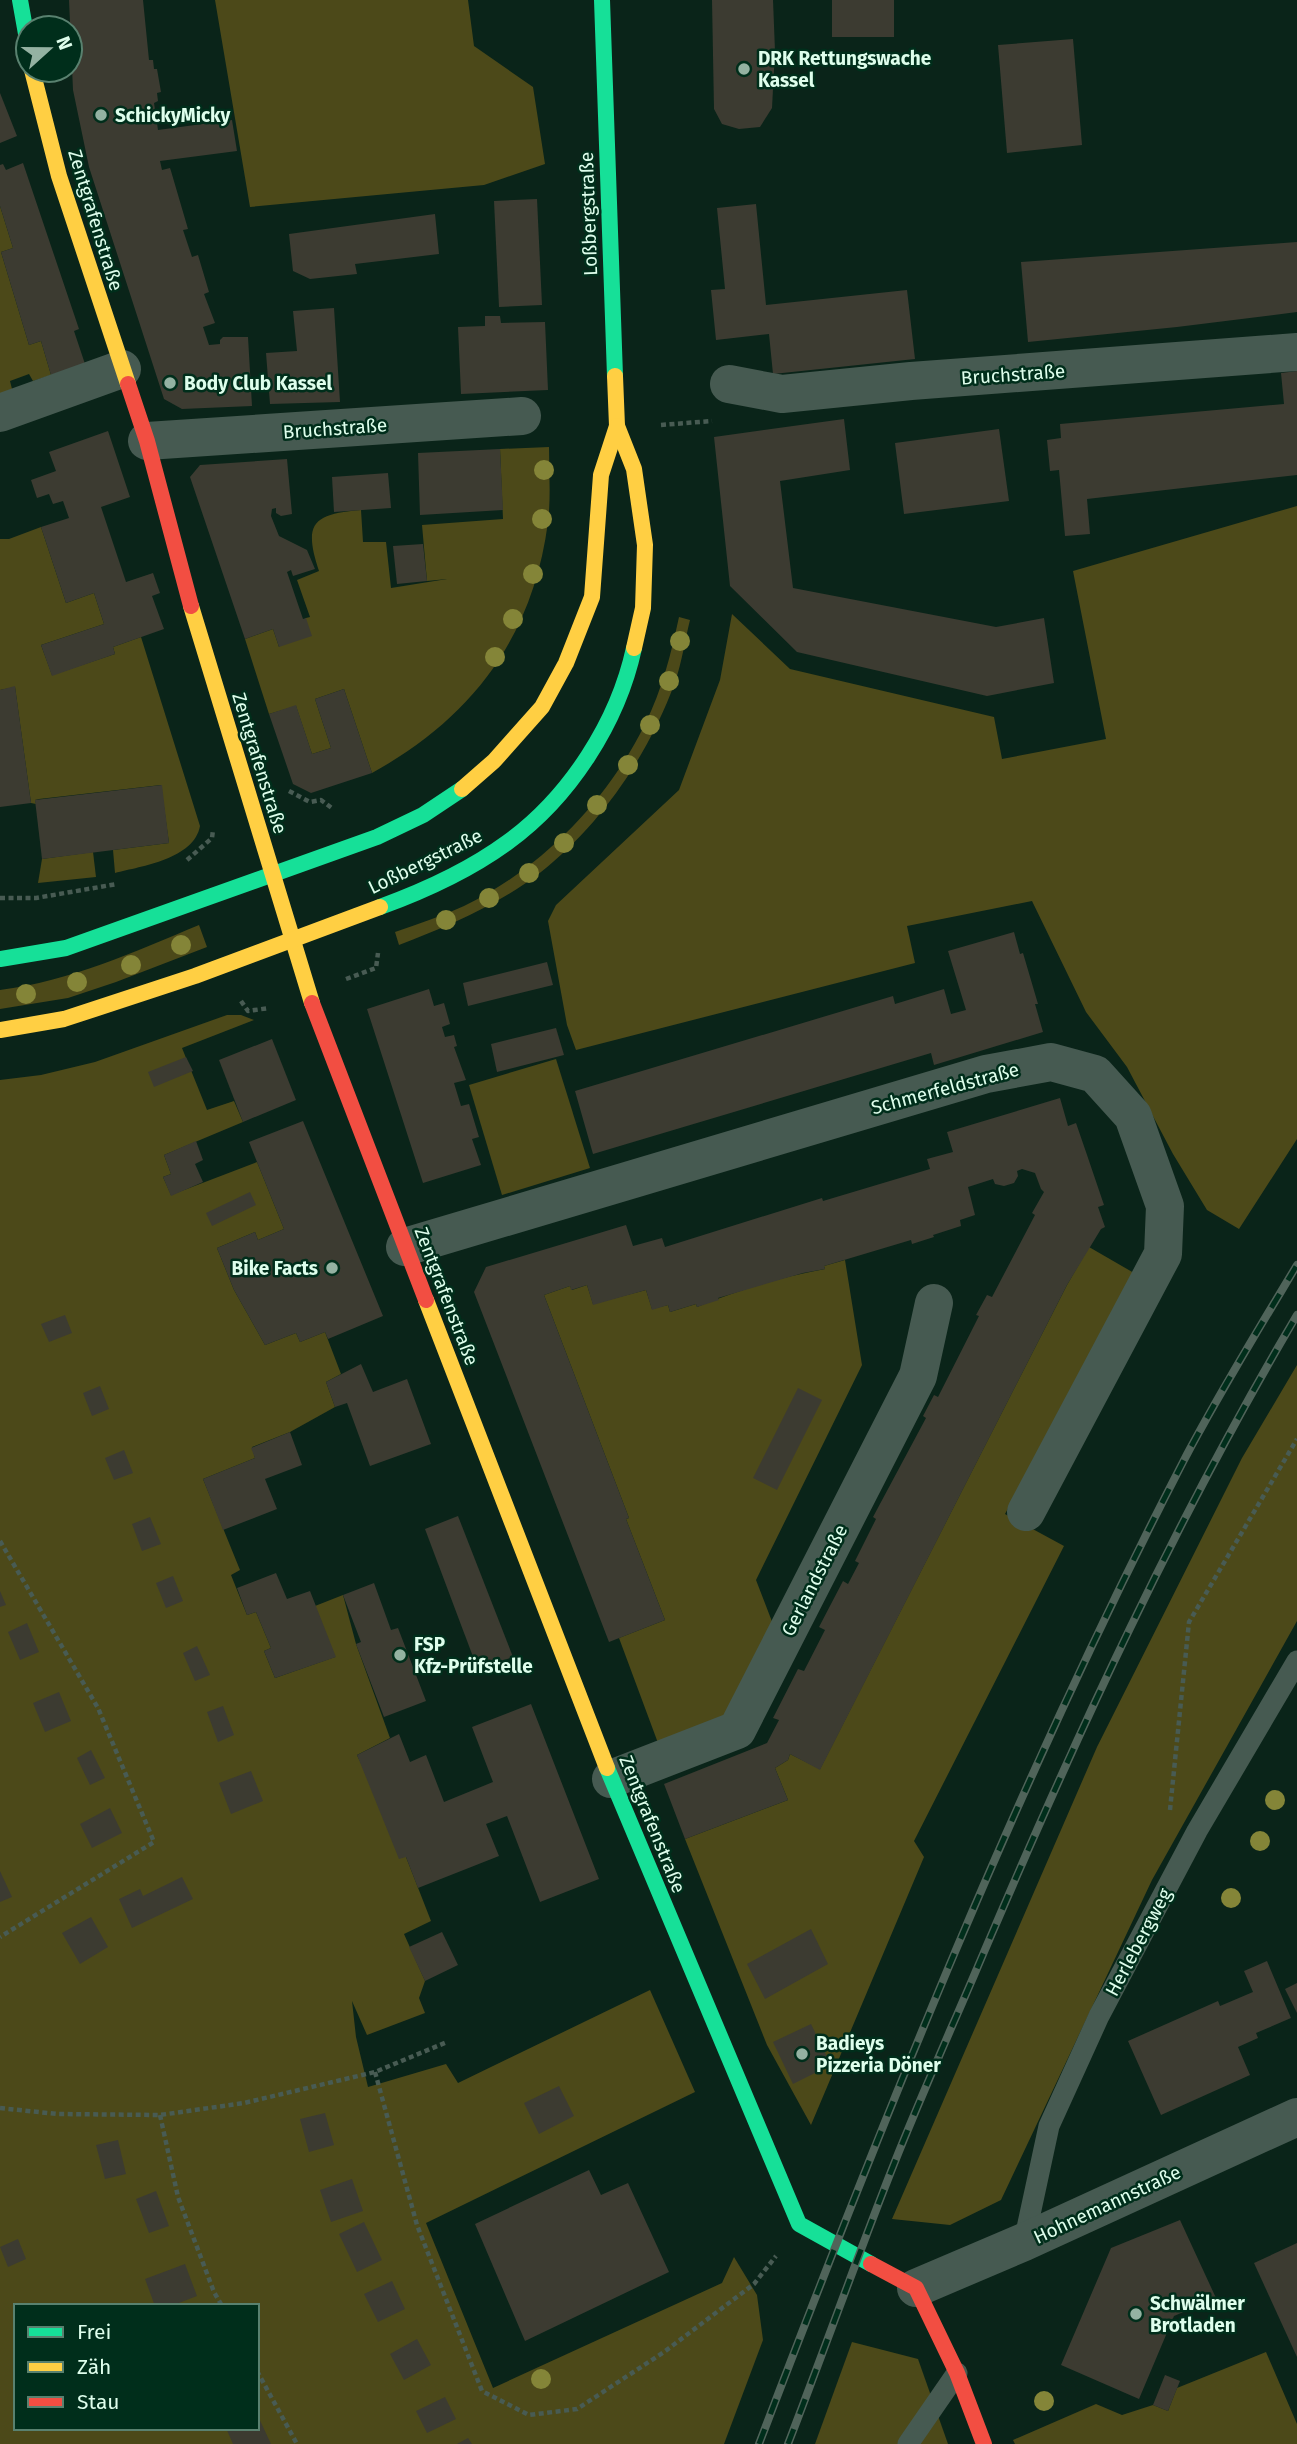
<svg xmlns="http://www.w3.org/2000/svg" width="1297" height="2444" viewBox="0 0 1297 2444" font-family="'Fira Sans',sans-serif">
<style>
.green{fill:#4c4919;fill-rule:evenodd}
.building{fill:#3c3b31}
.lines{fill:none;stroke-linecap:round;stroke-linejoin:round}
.path{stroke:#485b53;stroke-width:4.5;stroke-dasharray:5 3.5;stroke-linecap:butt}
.lane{stroke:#465a51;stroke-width:21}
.street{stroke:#465a51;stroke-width:38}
.fast{stroke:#16e098;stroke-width:16}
.slow{stroke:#ffcf43;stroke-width:16}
.jam{stroke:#f24e42;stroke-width:16}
.rail-casing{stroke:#50645a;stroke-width:8}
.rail{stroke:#002e1b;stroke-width:5;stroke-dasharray:16;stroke-linecap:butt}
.tree{fill:#848538}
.poi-dot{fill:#94b2a2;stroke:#002e1b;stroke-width:2.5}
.labels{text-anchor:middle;stroke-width:5;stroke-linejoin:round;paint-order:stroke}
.poi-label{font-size:19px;font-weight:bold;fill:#defeec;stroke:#002e1b;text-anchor:start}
.street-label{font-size:19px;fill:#defeec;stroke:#002e1b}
</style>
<rect width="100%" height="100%" fill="#0a2419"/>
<g class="green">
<path d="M215,0h253l6,46 59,41 12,77 -61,21 -234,22z"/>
<path d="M0,206l13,42 -12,4 28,93 12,-4 10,34 -18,6 -4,-7 -19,7 2,8 -12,5z"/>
<path d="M549,447c0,25 2,50 -1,75 -15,115 -76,196 -176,251l-28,-84 -29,10 16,49 -19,6 -16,-48 -27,8 -24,-75 28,-10 6,18 27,-29 4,-1 -13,-37 22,-9c-16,-48 -6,-57 42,-61l2,32h23l5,46 56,-9 -20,2 -5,-56 81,-6 -3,-70z"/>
<path d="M1297,506v633l-58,90 -32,-19 -34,-56 -46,-87 -41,-55 -54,-111 -125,25 8,37 -339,87 -9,-25 -19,-104 8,-16 123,-115 41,-110 12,-66 58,55 204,48 8,42 104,-20 -33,-168z"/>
<path d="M41,527l25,76 28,-10 10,31 -63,21 11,30 63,-21 -2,-7 28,-10 59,189c-6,33 -58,40 -85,47l-2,-23 56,-7 -8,-58 -122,14 -4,1 1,4 -5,-1 -16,-116 -15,3v-151h9z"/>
<path d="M679,617l11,3c-5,20 -8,42 -15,62 -26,72 -74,143 -134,190 -43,33 -93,54 -142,73l-4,-13c23,-8 47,-16 69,-26 77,-37 144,-106 181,-182 17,-34 26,-70 34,-107z"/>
<path d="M93,852l3,25 -58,6 4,-24z"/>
<path d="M199,925l8,22 -91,35 -48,16 -68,11v-19c71,-9 134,-38 199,-65z"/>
<path d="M227,1015h14l13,5 -72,28 25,62 27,-9 9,21 -79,33 7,19 -8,3 8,18 86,-33 27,67 -26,11 -3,-8 -38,16 17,42 31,55 31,-12 4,9 25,-10 16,42 -15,8 9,25 -45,25 -38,15 3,11 -52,21 37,91 -9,5 16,40 9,-3 15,36 -7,3 11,27 60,-21 -20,-51 28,-11 13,49 34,94 -33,17 49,102 25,64 -27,13 21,47 -6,17 6,15 -58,22 -15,-34 4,36 12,50 78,-23 12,19 192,-93 45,102 -269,131 67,165 229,-105 12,-26 23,38 6,45 -39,104h-724v-1364l41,-5 54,-13zM16,2306h241v122h-241z"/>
<path d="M556,1059l34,109 -88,27 -33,-110z"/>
<path d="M1089,1247l45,26 -129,241 59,32 -150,295 10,16 -113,268 -44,-80 -82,-206 103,-39 -13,-32 13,-8 2,-6 30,15 247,-484z"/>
<path d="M845,1260l17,105 -106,215 20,52 -37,80 -81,31 -39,-105 46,-18 -39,-101 3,-1 -85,-223 26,-9 2,4 15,-5 6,19 53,-14 6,19 16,-4 2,7 26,-8 1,3c40,-17 85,-30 128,-38l-1,-3z"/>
<path d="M1297,1365v256l-145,259 -151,320 -51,25 -58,-6 205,-472 145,-289z"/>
<path d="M852,2342l66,17 30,85h-133z"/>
<path d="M1266,2352l31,72v20h-282l-2,-4 83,-36 26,11 31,-10 15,6 9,-23z"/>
</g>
<g class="building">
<path d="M69,0h74l6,60h4l1,9h3l4,23 -4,1 1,8 -4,2 4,27 74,-10 5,31 -77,10 2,9 8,-2 1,3 17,58 -5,1 9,27 6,-2 11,37 -5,2 11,29 -12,4 6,18 11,-1v-4l3,-3h25l4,69 -70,3 -18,-10 -75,-232 -16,-77z"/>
<path d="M712,0h61l2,51 -3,57 -12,19 -21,2 -17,-5 -8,-15z"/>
<rect x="832" y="0" width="62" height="37"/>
<path d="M1073,39l9,106 -75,8 -9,-108z"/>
<path d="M0,93l17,43 -17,7z"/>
<path d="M23,163l56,166 -5,2 11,33 -34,11 -10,-34 -12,4 -28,-93 12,-4 -13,-42v-41l3,-1 3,6z"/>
<path d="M537,199l5,106 -43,2 -5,-106z"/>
<path d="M756,204l10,101 141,-15 8,69 -142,15 -4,-40 -53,6 -5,-50 14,-1 -8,-81z"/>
<path d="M435,214l4,40 -84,10 2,10 -47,5 -17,-8 -4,-37z"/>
<path d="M1297,242v70l-120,15 -149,15 -7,-80z"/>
<path d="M334,308l6,94 -70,2 -4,-51 31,-2 -4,-40z"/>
<path d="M485,316h15l1,7 44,-1 3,68 -87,4 -3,-67 27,-1z"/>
<path d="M1297,371v104l-210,24 3,35 -25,2 -6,-66 -9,1 -3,-31 14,-2 -1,-14 224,-20 -3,-31z"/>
<path d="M844,419l6,51 -70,11 13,107 203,39 48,-9 10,65 -67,13 -190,-44 -67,-66 -16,-149z"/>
<path d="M999,429l10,72 -105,13 -9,-71z"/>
<path d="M108,431l22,66 -29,10 25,75 27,-9 7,20 -8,3 12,33 -51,18 2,7 -63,22 -11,-31 63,-21 -10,-31 -28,10 -25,-76 28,-9 -6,-17 -10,3 -4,-10 -12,4 -6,-18 25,-9 -7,-19z"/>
<path d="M500,449l3,61 -83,5 -2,-62z"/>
<path d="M287,459l5,55 -11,2 -5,-3v-5l-4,1 -1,7 8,20 28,14 8,19 -22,7 -2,-6 -4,2 16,47 3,-1 6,18 -33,11 -6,-18 -28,10 -55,-162 10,-12z"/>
<path d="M388,473l3,35 -57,4 -2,-35z"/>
<path d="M423,544l4,37 -30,3 -4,-38z"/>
<path d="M15,686l16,117 -31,4v-117z"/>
<path d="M344,689l28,84 -61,20 -18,-9 -24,-70 27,-9 16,49 19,-6 -16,-49z"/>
<path d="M162,785l7,58 -127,16 -7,-59z"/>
<path d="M1014,932l6,22 3,-1 15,51h-3l8,28 -109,33 -3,-12 -338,101 -18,-63 318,-95 2,8 49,-15 7,25 15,-4 -18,-59z"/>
<path d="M547,962l6,23 -85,21 -5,-23z"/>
<path d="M429,989l5,17 10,-3 6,21 -8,3 3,10 9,-2 3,11 -3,1 12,33 -12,3 7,23 8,-2 10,33 -7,2 9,26 -58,18 -56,-174z"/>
<path d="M556,1028l8,27 -67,17 -6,-28z"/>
<path d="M272,1039l24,61 -53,22 -24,-62z"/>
<path d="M186,1057l7,14 -39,16 -6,-15z"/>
<path d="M1060,1098l8,28 8,-3 10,29 18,53 -6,2 7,20 -4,2 -34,56 -247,485 -30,-16 -2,6 -13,8 13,32 -103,39 -21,-55 103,-41 12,-23 -6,-2 25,-49 6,2 21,-41 -6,-3 24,-46 5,3 11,-21 -4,-2 21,-42 -3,-2 53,-99 -3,-2 11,-21 4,2 41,-81 -3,-1 11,-20 5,2 43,-82 -3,-2 12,-21 -3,-3 -6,-16 -13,-4 -5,2 1,5 -4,7 -10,3 -9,-2 -2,-5 -25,8 7,28 -15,5 1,6 -28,9 1,2 -22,7 -1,-4 -87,26 1,3 -22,4 -85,25 1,2 -22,7 -1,-3 -26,8 -2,-7 -16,5 -6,-20 -53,15 -6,-20 -16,5 -1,-4 -26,9 85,223 -3,1 39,101 -56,22 -135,-350 12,-25 140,-42 7,21 29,-8 3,9 157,-49 1,3 107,-32 -3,-10 26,-7 -6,-20z"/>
<path d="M303,1121l80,195 -55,23 -3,-7 -25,10 -4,-9 -31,12 -31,-55 -17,-42 38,-16 3,8 26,-11 -35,-87z"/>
<path d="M196,1141l7,19 -8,4 8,18 -32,14 -8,-19 8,-3 -7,-19z"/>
<path d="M250,1192l6,13 -44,21 -6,-13z"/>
<path d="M65,1315l7,18 -23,9 -8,-18z"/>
<path d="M361,1364l12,28 34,-13 24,65 -61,22 -23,-63 -12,4 -9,-25z"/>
<path d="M100,1386l9,23 -17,7 -9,-23z"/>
<path d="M798,1388l24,12 -45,90 -24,-12z"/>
<path d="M290,1432l12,33 -37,14 12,30 -54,21 -20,-51 52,-21 -4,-10z"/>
<path d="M124,1450l9,23 -19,7 -9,-22z"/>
<path d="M458,1516l55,141 -35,13 -53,-141z"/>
<path d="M150,1517l11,27 -19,7 -10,-27z"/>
<path d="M276,1573l11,26 23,-8 26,66 -61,21 -11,-27 7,-3 -15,-36 -9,3 -10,-27z"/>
<path d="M173,1576l10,25 -17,7 -10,-25z"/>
<path d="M374,1583l17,47 7,-2 28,73 -42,16 -28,-73 5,-2 -18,-47z"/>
<path d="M0,1591l6,14 -6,2z"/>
<path d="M27,1623l12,29 -19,8 -12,-28z"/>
<path d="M197,1646l13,29 -15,6 -12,-28z"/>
<path d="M59,1692l12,29 -26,11 -12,-29z"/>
<path d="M531,1704l68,175 -59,23 -33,-86 -21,8 13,32 -81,32 -12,-31 -7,2 -42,-104 42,-21 11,28 16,-7 18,47 49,-20 -21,-55z"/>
<path d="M223,1706l11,29 -16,7 -11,-30z"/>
<path d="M91,1750l14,28 -15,7 -13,-27z"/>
<path d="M251,1771l12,30 -32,13 -12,-31z"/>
<path d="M110,1808l12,25 -30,15 -12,-24z"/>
<path d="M0,1871l12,26 -12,5z"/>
<path d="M182,1877l11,22 -61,29 -13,-29 21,-10 3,7z"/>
<path d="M91,1917l17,30 -28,17 -18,-31z"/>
<path d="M811,1929l17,35 -63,35 -18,-35z"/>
<path d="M442,1932l16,33 -33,16 -16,-34z"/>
<path d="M1267,1961l24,57 -35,15 2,5 -20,9 12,28 -89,40 -33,-74 90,-40 2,5 33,-14 -9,-21z"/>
<path d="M1297,1983v30l-12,-24z"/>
<path d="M811,2024l20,41 -38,19 -20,-42z"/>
<path d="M559,2086l15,30 -35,18 -15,-31z"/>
<path d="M325,2113l9,32 -25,7 -9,-33z"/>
<path d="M118,2140l8,34 -21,5 -9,-34z"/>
<path d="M589,2170l12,25 27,-12 41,89 -144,69 -50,-117z"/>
<path d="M352,2179l11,32 -32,11 -11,-32z"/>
<path d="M156,2191l13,35 -20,7 -13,-34z"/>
<path d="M1180,2220l36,78 -42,18 -35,83 -78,-34 50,-117z"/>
<path d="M364,2222l18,38 -25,12 -18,-38z"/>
<path d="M18,2239l8,20 -18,8 -8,-20z"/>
<path d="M1297,2243v114l-43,-94z"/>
<path d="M185,2264l12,32 -26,10h-16l-10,-27z"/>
<path d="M392,2281l13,28 -27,13 -14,-28z"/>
<path d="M417,2339l14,26 -27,15 -14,-26z"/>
<path d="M1165,2375l15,6 -12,30 -15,-6z"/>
<path d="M445,2397l11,22 -29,14 -11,-22z"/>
<path d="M257,2414l14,30h-38l-7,-16h31z"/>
<path d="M468,2438l4,6h-15z"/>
</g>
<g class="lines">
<g class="path">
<path d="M661,425l51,-4"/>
<path d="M289,791l21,11 11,-2 12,9"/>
<path d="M187,860l25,-22 1,-8"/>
<path d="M0,898h36l81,-14"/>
<path d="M346,979l30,-11 2,-15"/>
<path d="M241,1001l7,10 21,-3"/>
<path d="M0,1541l98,167 56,134 -154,95"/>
<path d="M1170,1810l19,-188 108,-183"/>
<path d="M375,2072l42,153 65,166 47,24 48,-6 87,-57 90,-68 22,-28"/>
<path d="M0,2108l57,6 103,1 84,-12 131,-31 72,-30"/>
<path d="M160,2115l18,82 36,95 8,14"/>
<path d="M257,2371l40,73"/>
</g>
<g class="lane">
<path d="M1024,2242l25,-116 50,-110 98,-185 100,-170"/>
<path d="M908,2444l49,-71"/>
</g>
<g class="street">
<path d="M729,384l53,10 129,-13 386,-29"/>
<path d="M0,413l122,-44"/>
<path d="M147,441l375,-25"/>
<path d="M405,1247l581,-173 65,-12 44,12 38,42 32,90 -2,48 -137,258"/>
<path d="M611,1779l126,-49 181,-354 16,-73"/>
<path d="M916,2288l108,-46 273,-125"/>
</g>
<g class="fast">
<path d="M20,0l8,45"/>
<path d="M602,0l13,376"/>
<path d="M380,907c44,-16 90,-37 128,-65 62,-45 110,-120 126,-194"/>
<path d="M0,959l66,-11 311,-111 46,-22 39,-26"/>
<path d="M607,1768l192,456 72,40"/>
</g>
<g class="slow">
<path d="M32,70l27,106 69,208"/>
<path d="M615,376l2,50 17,43 11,76 -2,63 -9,40"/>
<path d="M191,606l121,397"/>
<path d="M462,789l32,-28 48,-54 24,-44 26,-66 9,-122 16,-49"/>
<path d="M0,1030l64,-11 131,-43 185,-69"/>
<path d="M426,1300l181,468"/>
</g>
<g class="jam">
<path d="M128,384l19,57 44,165"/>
<path d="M312,1003l114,297"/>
<path d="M871,2264l45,24 41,85 27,71"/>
</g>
<g class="rail-casing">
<g id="rail">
<path d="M759,2444c127,-333 260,-665 424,-982 35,-67 75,-132 114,-197"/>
<path d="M788,2444c36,-93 69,-187 106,-280 28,-71 60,-141 90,-212 93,-218 192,-433 313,-637"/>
</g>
</g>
<use href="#rail" class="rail"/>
</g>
<g class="tree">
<circle cx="544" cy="470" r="10"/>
<circle cx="542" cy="519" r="10"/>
<circle cx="533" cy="574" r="10"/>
<circle cx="513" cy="619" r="10"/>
<circle cx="680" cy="641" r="10"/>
<circle cx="495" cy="657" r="10"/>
<circle cx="669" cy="681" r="10"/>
<circle cx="650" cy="725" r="10"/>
<circle cx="628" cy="765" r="10"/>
<circle cx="597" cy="805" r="10"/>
<circle cx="564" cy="843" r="10"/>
<circle cx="529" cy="873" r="10"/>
<circle cx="489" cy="898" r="10"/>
<circle cx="446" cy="920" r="10"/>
<circle cx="181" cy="945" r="10"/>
<circle cx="131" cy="965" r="10"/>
<circle cx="77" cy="982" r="10"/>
<circle cx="26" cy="994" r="10"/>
<circle cx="1275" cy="1800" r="10"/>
<circle cx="1260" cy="1841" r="10"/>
<circle cx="1231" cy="1898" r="10"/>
<circle cx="541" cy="2379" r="10"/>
<circle cx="1044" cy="2401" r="10"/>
</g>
<g class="poi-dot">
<circle cx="744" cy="69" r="7"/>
<circle cx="101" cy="115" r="7"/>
<circle cx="170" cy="383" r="7"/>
<circle cx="332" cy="1268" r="7"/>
<circle cx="400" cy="1655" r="7"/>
<circle cx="802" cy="2054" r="7"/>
<circle cx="1136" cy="2314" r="7"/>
</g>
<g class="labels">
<g class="poi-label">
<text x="758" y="65">DRK Rettungswache<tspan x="758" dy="22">Kassel</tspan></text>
<text x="115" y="122">SchickyMicky</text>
<text x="184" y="390">Body Club Kassel</text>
<text x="318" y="1275" text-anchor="end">Bike Facts</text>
<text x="414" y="1651">FSP<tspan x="414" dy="22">Kfz-Prüfstelle</tspan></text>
<text x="816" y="2050">Badieys<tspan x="816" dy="22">Pizzeria Döner</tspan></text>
<text x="1150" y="2310">Schwälmer<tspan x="1150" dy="22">Brotladen</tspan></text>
</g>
<g class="street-label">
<text transform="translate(588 214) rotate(-92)" y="7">Loßbergstraße</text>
<text transform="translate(96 220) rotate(73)" y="7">Zentgrafenstraße</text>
<text transform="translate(1013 374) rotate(-4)" y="7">Bruchstraße</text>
<text transform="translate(335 428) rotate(-4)" y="7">Bruchstraße</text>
<text transform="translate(260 763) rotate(73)" y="7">Zentgrafenstraße</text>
<text transform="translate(425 861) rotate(-26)" y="7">Loßbergstraße</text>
<text transform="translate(945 1088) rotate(-15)" y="7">Schmerfeldstraße</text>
<text transform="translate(447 1296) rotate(69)" y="7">Zentgrafenstraße</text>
<text transform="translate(814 1580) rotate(-63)" y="7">Gerlandstraße</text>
<text transform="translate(653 1824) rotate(68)" y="7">Zentgrafenstraße</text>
<text transform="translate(1138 1942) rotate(-62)" y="7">Herlebergweg</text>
<text transform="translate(1107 2204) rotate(-25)" y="7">Hohnemannstraße</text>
</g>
</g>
<rect x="14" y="2304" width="245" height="126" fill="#002e1b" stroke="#59816f" stroke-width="2"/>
<rect x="28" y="2327" width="35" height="10" fill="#16e098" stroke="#59816f" stroke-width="2"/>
<text x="77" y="2339" font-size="21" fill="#defeec">Frei</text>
<rect x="28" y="2362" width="35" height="10" fill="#ffcf43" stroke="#59816f" stroke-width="2"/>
<text x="77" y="2374" font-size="21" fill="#defeec">Zäh</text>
<rect x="28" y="2397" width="35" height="10" fill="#f24e42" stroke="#59816f" stroke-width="2"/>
<text x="77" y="2409" font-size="21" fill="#defeec">Stau</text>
<g transform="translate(49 49) rotate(69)"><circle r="33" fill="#002e1b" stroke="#59816f" stroke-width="2"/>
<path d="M0-5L12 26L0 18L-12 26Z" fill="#94b2a2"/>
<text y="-10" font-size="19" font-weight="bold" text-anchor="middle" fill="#defeec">N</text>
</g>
</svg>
